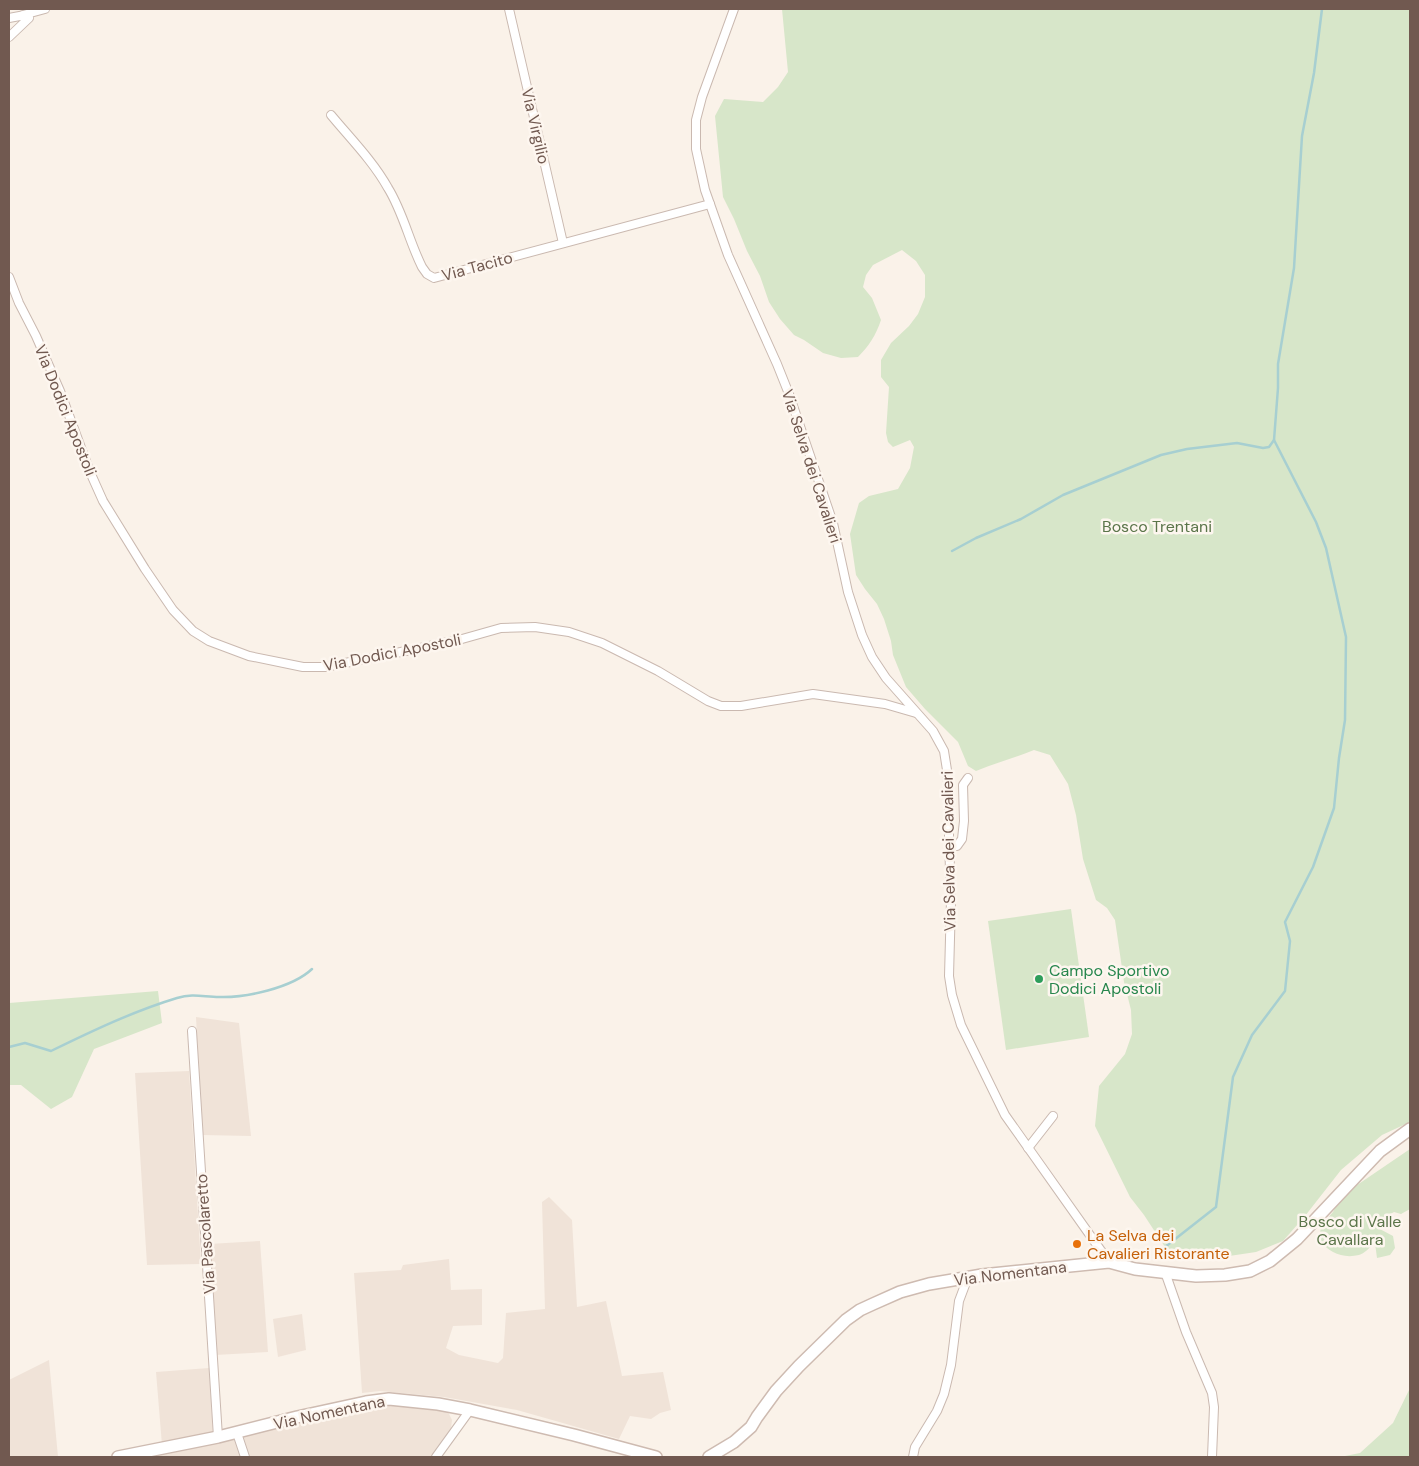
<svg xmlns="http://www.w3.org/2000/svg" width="1419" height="1466" viewBox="0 0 1419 1466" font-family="'DM Sans',sans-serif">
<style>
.residential{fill:#f0e3d8}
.green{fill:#d7e6c9}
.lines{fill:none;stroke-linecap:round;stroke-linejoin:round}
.stream{stroke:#a7cfd1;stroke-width:2.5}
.minor-casing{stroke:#cab9b0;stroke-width:10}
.secondary-casing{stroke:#cebbb1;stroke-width:14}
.minor{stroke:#fff;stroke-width:8}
.secondary{stroke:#fff;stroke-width:11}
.leisure-dot{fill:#2e9e5b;stroke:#fdf6ef;stroke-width:2}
.food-dot{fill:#e8710a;stroke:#fdf6ef;stroke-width:2}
.labels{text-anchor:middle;stroke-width:5;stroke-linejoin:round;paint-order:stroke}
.street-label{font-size:16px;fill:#715950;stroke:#fdf6ef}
.park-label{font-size:16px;fill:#5b754a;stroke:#fdf6ef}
.leisure-label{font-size:16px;fill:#27864d;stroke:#fdf6ef;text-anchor:start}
.food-label{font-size:16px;fill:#c56008;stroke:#fdf6ef;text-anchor:start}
</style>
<rect width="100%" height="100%" fill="#faf2e9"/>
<g class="residential">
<path d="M196,1017l43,6 12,113 -49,-1z"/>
<path d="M189,1071l12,193 -54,1 -12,-192z"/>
<path d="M549,1197l23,23 5,87 29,-6 16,75 41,-4 8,38 -11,3 -9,6 -21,-3 -11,23 -102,-29 -73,-13 -64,-6 -18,2 -8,-120 47,-3 2,-5 46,-6 2,31 31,-1v36l-29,1 -7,22 13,7 39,8 5,-5 3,-45 39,-4 -3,-107z"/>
<path d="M260,1241l8,111 -53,3 -6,-111z"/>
<path d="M302,1314l4,36 -28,7 -5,-38z"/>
<path d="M49,1360l9,97h-49v-77z"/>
<path d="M209,1368l4,65 -51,12 -6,-73z"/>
<path d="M400,1404l48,8 4,8 -1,9 -20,28h-287l90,-19 139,-33z"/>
</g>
<g class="green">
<path d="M782,9h628v1113l-28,13 -41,35 -36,46 -22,25 -27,11 -47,7 -19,-1 -25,-11 -21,-32 -14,-18 -35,-71 4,-40 26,-32 7,-20 -1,-24 -7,-28 -9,-62 -8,-12 -11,-8 -13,-41 -7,-44 -8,-31 -18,-29 -16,-5c-19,8 -39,13 -58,21l-8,-5 -10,-24 -33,-33 -19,-22 -13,-32 -2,-14 -7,-22 -7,-15 -12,-15 -9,-14 -6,-41 9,-31 10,-7 29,-7 12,-21 4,-21 -4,-7 -17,7 -5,-5 -2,-9 3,-46 -8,-10v-17l10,-17 18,-17 9,-12 7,-17v-22l-9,-14 -14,-11 -29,15 -7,10 -3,12 9,11 9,22c-5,15 -12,26 -23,37l-17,1 -18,-5 -19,-13 -10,-5 -14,-16 -11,-17 -9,-26 -13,-25 -13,-32 -11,-22 -8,-81 9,-17 39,3 15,-15 10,-15z"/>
<path d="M1071,909l18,128 -83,13 -18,-129z"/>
<path d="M158,991l4,32 -68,26 -22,48 -21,12 -30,-24h-12v-82z"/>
<path d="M1410,1149v60l-9,5 -7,-2 -16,9 -2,6 17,9 2,12 -5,7 -13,3 -2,-15c-5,4 -11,11 -16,12 -17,4 -29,-3 -40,-14l2,-15 12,-14 8,-16z"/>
<path d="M1410,1388v69h-70l20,-4 33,-30z"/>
</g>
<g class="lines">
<g class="stream">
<path d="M952,551l24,-13 45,-19 42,-24 98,-40 26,-6 50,-6 26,5 6,-1 5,-7 4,-52v-24l16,-96 8,-132 12,-63 8,-64"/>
<path d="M9,1047l16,-4 26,8c41,-20 83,-40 126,-53 16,-5 27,-1 42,-1 26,1 73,-9 93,-28"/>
<path d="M1165,1247l51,-40 17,-130 19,-42 33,-44 5,-50 -5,-19 28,-55 21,-59 5,-50 6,-38 1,-83 -20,-89 -10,-26 -42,-82"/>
</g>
<g class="minor-casing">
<g id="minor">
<path d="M509,9l54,234"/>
<path d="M734,9l-32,88 -6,23v29l9,41 23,65 49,109 12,30 44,129 15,69 14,43 10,22 14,21 47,53 11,20 3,19 2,25v44l2,62 -2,75 3,19 9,30 44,90 104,147"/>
<path d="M23,15l22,-6"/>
<path d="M9,18l16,-3 4,3 -20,19"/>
<path d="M331,115c19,23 42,46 57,73 15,24 21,53 34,79l5,7 7,4 276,-74"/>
<path d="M9,277l10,26 17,33 24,55 30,81 13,29 42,68 28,41 20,21 16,10 40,15 54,11h22l91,-18 46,-10 39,-11 34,-1 34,5 33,11 56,28 50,30 13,5h20l72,-12 72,10 31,9"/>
<path d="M949,844l8,2 5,-7 2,-18 -1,-36 5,-7"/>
<path d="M192,1031l26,406"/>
<path d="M1028,1148l25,-32"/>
<path d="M1165,1272l21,60 26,61 2,14 -2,50"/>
<path d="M237,1433l8,24"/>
<path d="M436,1457l34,-47"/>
<path d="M913,1457l2,-10 22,-36 7,-17 7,-29 8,-64 9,-24"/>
</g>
</g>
<g class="secondary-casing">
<g id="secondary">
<path d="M118,1457l100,-20 79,-20 69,-15 23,-3 49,5 32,6 104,25 82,22"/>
<path d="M709,1457l25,-15 17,-15 6,-10 19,-26 23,-25 47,-46 14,-10 13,-6 27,-12 29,-8 53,-9 127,-13 26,7 61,7 29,-1 25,-4 20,-10 27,-22 83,-88 30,-22"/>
</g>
</g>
<use href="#minor" class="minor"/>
<use href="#secondary" class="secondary"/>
</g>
<circle class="leisure-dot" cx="1039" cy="979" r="5"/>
<circle class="food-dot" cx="1077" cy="1244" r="5"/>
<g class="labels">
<g class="street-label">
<text transform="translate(536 126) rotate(77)" y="6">Via Virgilio</text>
<text transform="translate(477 266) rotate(-15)" y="6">Via Tacito</text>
<text transform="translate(66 410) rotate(68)" y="6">Via Dodici Apostoli</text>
<text transform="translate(812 466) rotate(72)" y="6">Via Selva dei Cavalieri</text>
<text transform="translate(392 652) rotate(-11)" y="6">Via Dodici Apostoli</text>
<text transform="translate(948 851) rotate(-91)" y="6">Via Selva dei Cavalieri</text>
<text transform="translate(205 1234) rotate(-94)" y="6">Via Pascolaretto</text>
<text transform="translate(1010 1273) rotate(-7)" y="6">Via Nomentana</text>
<text transform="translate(329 1412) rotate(-12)" y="6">Via Nomentana</text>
</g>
<g class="park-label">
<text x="1157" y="532">Bosco Trentani</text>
<text x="1350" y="1227">Bosco di Valle<tspan x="1350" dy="18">Cavallara</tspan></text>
</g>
<g class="leisure-label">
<text x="1049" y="976">Campo Sportivo<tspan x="1049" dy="18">Dodici Apostoli</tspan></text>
</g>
<g class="food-label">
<text x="1087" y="1241">La Selva dei<tspan x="1087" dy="18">Cavalieri Ristorante</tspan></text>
</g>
</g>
<rect width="1419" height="1466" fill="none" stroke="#715950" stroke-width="20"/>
</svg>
